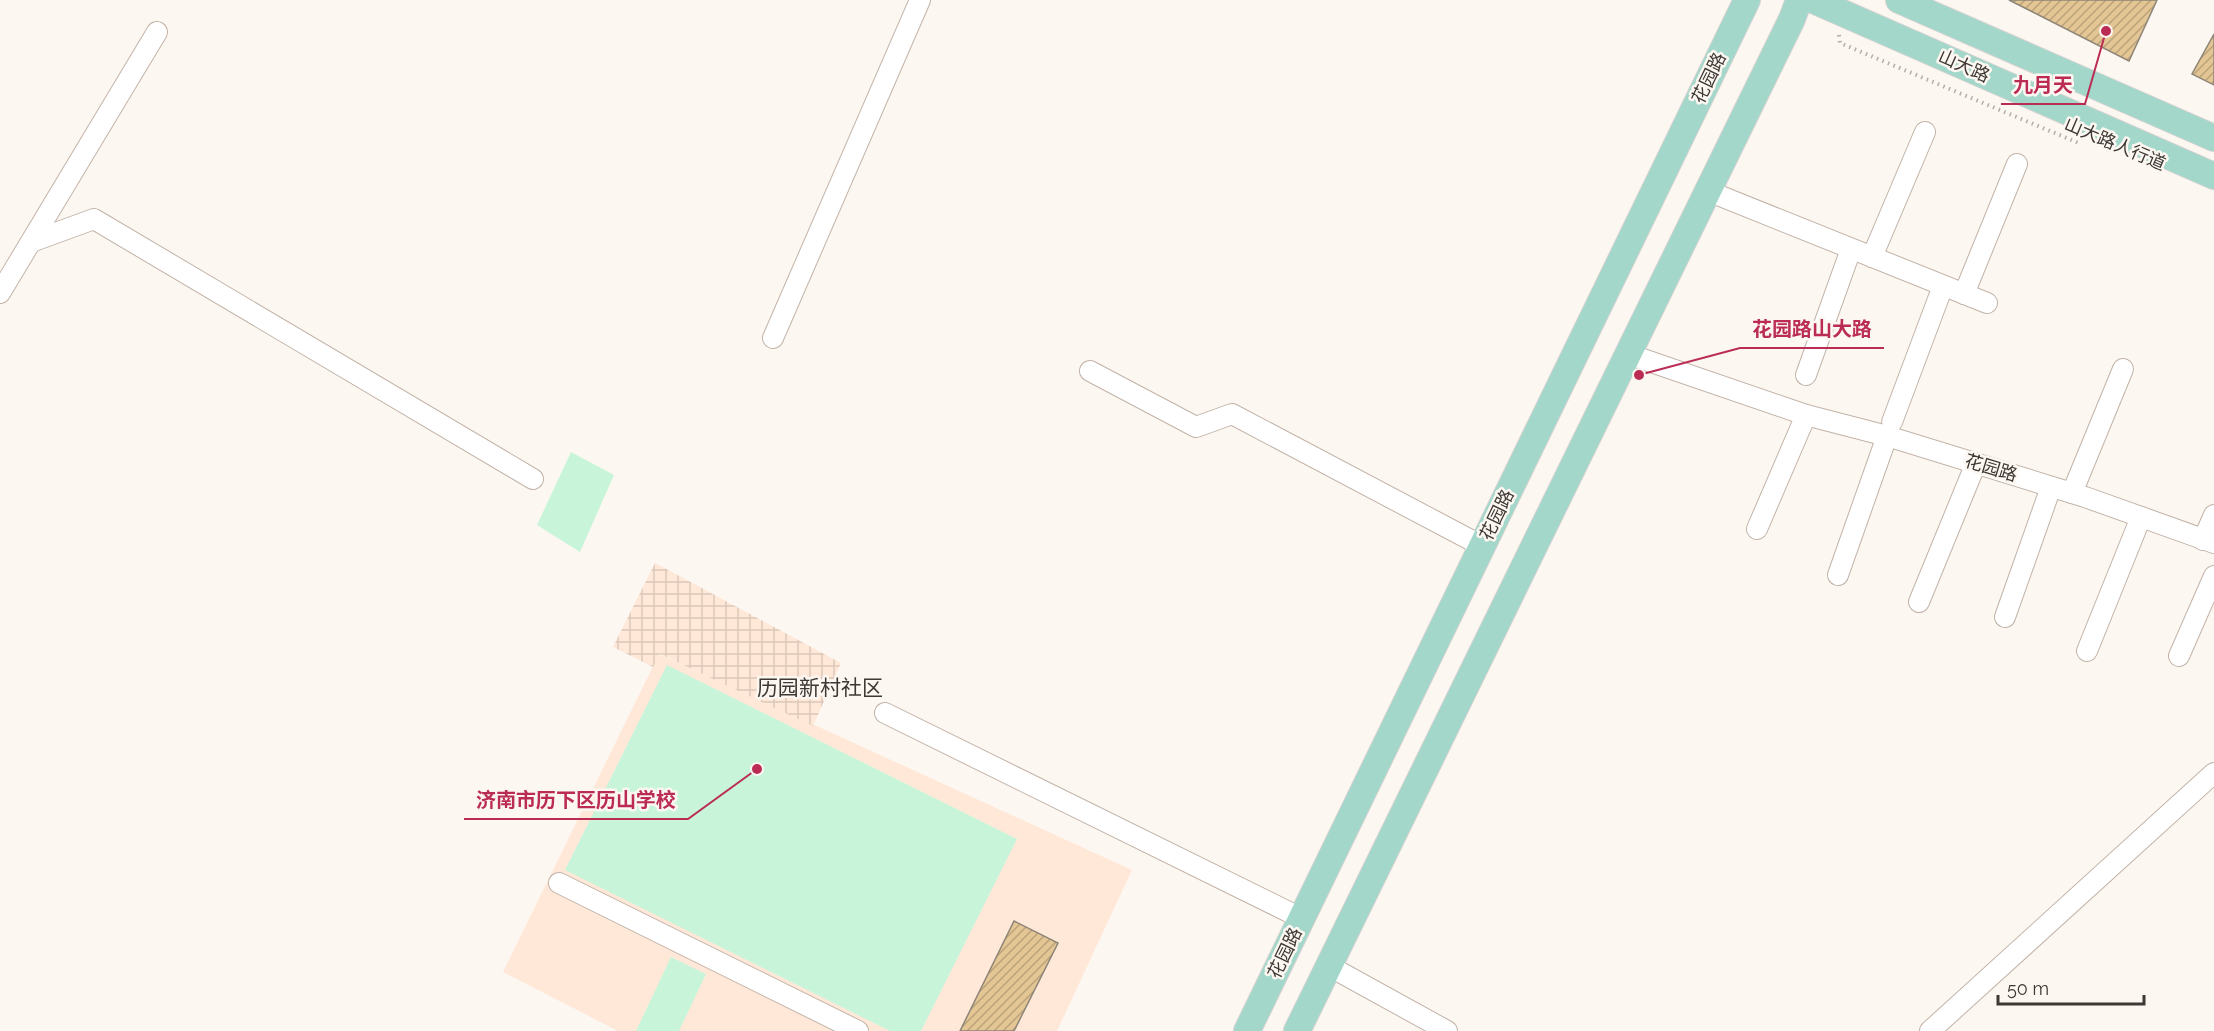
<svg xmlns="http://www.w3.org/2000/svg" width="2214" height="1031" viewBox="0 0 2214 1031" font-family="Raleway,'Noto Sans SC',sans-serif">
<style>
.built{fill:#ffe8d8}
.industrial{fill:url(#industrial-grid)}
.garden{fill:#c8f5da}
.building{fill:url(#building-hatch);stroke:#8d8577;stroke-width:1.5}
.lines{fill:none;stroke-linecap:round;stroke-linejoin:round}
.minor-casing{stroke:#c2b3a8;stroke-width:22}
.major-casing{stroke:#d5d3d2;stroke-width:28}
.path{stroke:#b3ada9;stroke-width:4;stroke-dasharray:1.5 4.5;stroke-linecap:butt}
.minor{stroke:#fff;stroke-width:20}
.major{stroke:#a2d7ca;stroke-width:26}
.labels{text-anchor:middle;stroke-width:5;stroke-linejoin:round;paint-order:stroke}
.street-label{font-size:18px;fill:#3e3834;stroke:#fdf7f2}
.quarter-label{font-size:21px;fill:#3e3834;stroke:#fdf7f2}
.leader{fill:none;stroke:#bb2c55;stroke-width:2}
.callout-dot{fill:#bb2c55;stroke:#fdf7f2;stroke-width:2}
.callout-label{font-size:20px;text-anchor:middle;font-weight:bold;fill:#bb2c55;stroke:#fdf7f2;stroke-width:5;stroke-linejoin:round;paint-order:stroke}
</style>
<defs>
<pattern id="industrial-grid" width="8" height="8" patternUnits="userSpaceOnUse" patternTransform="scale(1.5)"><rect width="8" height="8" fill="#ffe8d8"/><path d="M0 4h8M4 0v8" fill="none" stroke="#dcc8ba"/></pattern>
<pattern id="building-hatch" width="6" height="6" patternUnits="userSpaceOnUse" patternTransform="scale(1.5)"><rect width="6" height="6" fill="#e4c694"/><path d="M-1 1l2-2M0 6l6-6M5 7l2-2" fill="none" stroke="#baa27a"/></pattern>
</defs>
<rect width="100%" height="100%" fill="#fdf7f2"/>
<path class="built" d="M659,654l473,216 -75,161h-439l-115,-59z"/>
<path class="industrial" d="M655,563l186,100 -28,63 -153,-72 -7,13 -40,-20z"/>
<g class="garden">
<path d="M571,452l43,23 -34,77 -43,-27z"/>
<path d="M667,665l350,174 -96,192h-31l-325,-161z"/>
<path d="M671,957l35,17 -27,57h-43z"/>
</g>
<g class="building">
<path d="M2009,0h148l-28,61z"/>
<path d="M2214,34v51l-22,-11z"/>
<path d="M1014,921l44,22 -44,88h-54z"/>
</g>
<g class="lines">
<g class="minor-casing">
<g id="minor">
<path d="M1708,191l279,112"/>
<path d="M31,242l63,-23 439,260"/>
<path d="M1872,257l53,-125"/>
<path d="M0,293l157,-261"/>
<path d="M1964,294l53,-130"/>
<path d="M773,338l147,-338"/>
<path d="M1628,354l178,61 81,21 198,61 129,46"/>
<path d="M1090,371l106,56 36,-13 250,132"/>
<path d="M1806,375l45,-126"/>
<path d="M1892,422l51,-136"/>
<path d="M2072,493l51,-124"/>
<path d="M1757,529l49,-114"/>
<path d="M2203,540l11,-25"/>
<path d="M1838,575l49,-139"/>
<path d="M1919,602l57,-139"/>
<path d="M2005,617l46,-130"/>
<path d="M2087,651l54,-134"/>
<path d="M2179,656l35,-80"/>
<path d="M885,713l416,205"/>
<path d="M559,883l299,148"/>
<path d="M1329,966l118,65"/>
<path d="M1930,1031l284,-258"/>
</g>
</g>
<g class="major-casing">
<g id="major">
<path d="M1813,0l401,176"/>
<path d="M1899,0l315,138"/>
<path d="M1247,1031l500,-1031"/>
<path d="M1297,1031l495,-1012 7,-19"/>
</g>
</g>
<path class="path" d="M1839,35l1,8 241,101"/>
<use href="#minor" class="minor"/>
<use href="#major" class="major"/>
</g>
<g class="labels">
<g class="street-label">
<text transform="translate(1964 66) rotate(24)" y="6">山大路</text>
<text transform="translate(1709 78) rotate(-64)" y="6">花园路</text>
<text transform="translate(2115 144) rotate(23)" y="6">山大路人行道</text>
<text transform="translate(1991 468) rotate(17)" y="6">花园路</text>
<text transform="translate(1497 515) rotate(-64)" y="6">花园路</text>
<text transform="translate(1285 953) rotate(-64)" y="6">花园路</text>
</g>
<g class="quarter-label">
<text x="820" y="695">历园新村社区</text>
</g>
</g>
<path class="leader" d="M2106 31L2085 104H2001M1639 375L1740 348H1884M757 769L688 819H464"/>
<g class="callout-dot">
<circle cx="2106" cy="31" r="6"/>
<circle cx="1639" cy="375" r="6"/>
<circle cx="757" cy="769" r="6"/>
</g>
<g class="callout-label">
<text x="2043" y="92">九月天</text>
<text x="1812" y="336">花园路山大路</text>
<text x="576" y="807">济南市历下区历山学校</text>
</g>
<path d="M1998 995v9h146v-9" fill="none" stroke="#3e3834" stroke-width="3"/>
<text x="2007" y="995" font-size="18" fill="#3e3834" stroke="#fdf7f2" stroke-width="4.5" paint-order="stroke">50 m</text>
</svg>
